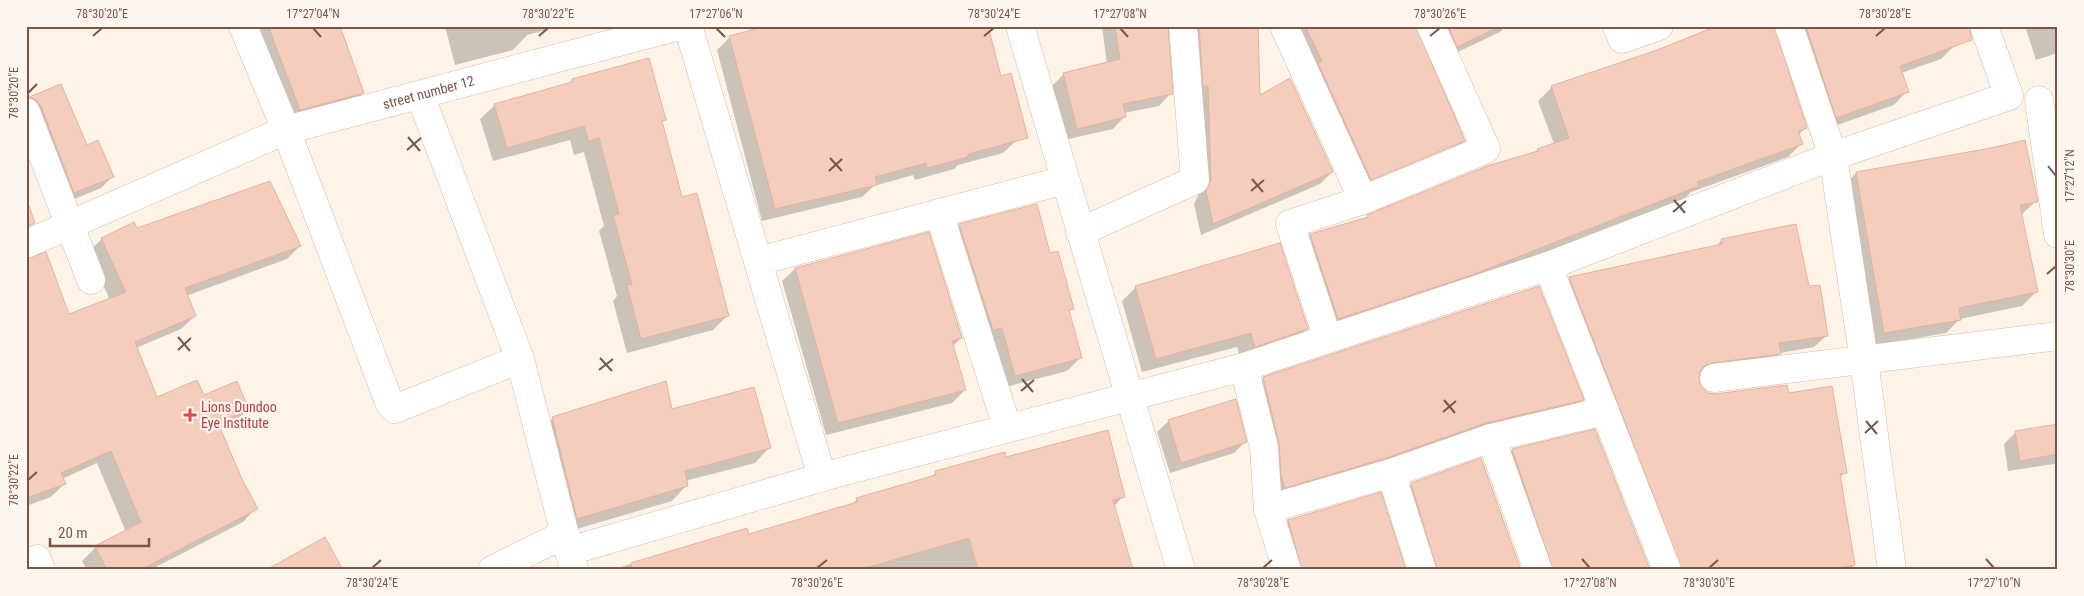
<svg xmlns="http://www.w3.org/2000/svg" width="2084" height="596" viewBox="0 0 2084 596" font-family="'Roboto Condensed',sans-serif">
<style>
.shadow{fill:#0003;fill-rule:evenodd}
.building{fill:#f5cdbd;stroke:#e8b19d}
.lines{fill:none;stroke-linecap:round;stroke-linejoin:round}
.street-casing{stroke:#d3bbaf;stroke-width:29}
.street{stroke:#fff;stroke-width:28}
.ticks{fill:none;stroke:#7a5549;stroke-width:2}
.health-dot{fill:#e0444e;stroke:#fff7ef;stroke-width:2}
.labels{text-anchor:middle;stroke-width:4.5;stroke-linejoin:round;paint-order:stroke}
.street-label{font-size:14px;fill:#7a5549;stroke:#fff7ef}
.health-label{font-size:14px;fill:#be3a42;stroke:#fff7ef;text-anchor:start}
.neatline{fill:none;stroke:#7a5549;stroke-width:2}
.ticks-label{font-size:12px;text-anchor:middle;fill:#7a5549}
</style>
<rect width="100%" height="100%" fill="#fef3e7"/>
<g class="shadow">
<path d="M246,26h93l24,67 -16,16 -63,16z"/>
<path d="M445,26h116l-34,9 -14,15 -58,15z"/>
<path d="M1102,26h66l3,67 -12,13 -35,7 1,3 -12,13 -49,11 -13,-53 12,-12 44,-11z"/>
<path d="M1180,26h77l2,71 73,75 -12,12 -119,51 -7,-31 5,-11z"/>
<path d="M1284,26h131l49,114 -13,13 -92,38zM1451,145v3l-85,35 -1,-2z"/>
<path d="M1429,26h77l-6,6 -55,26z"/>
<path d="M1783,26h165l7,19 -14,14 -40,14 6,18 -13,14 -71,25z"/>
<path d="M2025,26h33v27l-22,7z"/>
<path d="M729,38l287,103 -13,12 -45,12 -4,4 -39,11 -2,-5 -39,11 -12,11 -100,24 -45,-171z"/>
<path d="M1657,51l149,77 -8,7 3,9 -13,13 -97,35 -7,7 -230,90 -129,43 -28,-83 13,-14 55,-16 189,-75 -16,-43 14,-14z"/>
<path d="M572,80l92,40 -3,3 21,76 45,117 -14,14 -86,23 -14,-52 4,-5 -18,-65 5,-5 -20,-74 -10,3 -4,-15 -77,21 -13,-42 15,-14 73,-21z"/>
<path d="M60,86l26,61 26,30 -11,11 -38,16 -37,-102 4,-4z"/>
<path d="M1856,173l180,28 -16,15 16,76 -14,14 -62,13 -14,14 -75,13 -28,-159z"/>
<path d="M960,226l89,29 23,53 -4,4 12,46 -13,13 -65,17 -56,-149z"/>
<path d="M136,230l164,16 -13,13 -101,37 9,20 -14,13 -45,19 20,50 47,-1 45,13 -14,13 -14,6 21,50 15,29 -13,14 -89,46 1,2h-68l-5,-9 14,-14 30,-15 -29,-69 -35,16 2,5 -13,13 -25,9v-245l43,55 41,-16 -22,-48 14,-13z"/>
<path d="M928,234l33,104 -8,8 12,44 -13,13 -126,32 -44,-154 13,-12z"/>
<path d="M1722,240l86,48 19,47 -13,12 -34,6 -12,13 -70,8 -1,7 4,8 7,5 80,1 57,77 -6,6 15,92h-187l-109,-279 12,-13 145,-31z"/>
<path d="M1136,287l171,42 -14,14 -52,17 -4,-13 -95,25 -20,-71z"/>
<path d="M1264,378l318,22 -12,12 -297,87 -21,-108z"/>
<path d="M671,410l98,38 -14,15 -70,18 1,5 -14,15 -109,32 -25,-100 15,-15z"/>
<path d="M1169,421l76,21 -11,11 -64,20 -13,-41z"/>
<path d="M2058,426v34l-4,4 -46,7 -4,-27 12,-12z"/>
<path d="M1594,431l55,139h-111l-38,-107 12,-13z"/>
<path d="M1005,458l119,38 -11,11 19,63h-521l135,-41 2,6 103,-29 6,-7 73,-21 6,-6z"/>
<path d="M1481,459l39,111h-98l-23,-74 12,-12z"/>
<path d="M1288,521l116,49h-117l-11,-37z"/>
</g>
<g class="building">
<path d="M268,26h72l24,67 -64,17z"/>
<path d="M766,26h222l13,50 10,-3 17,65 -60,16v3l-41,11 -1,-5 -51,14 2,8 -102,24 -46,-173z"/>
<path d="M1115,26h53l5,68 -50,10 3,13 -49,12 -14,-56 57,-14z"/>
<path d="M1199,26h59l2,69 30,-17 43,94 -120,52 -7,-33 5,-12 -3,-93 -5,1z"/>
<path d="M1305,26h111l49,115 -94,39 -53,-117 4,-2z"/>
<path d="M1448,26h53l-44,21z"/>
<path d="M1717,26h57l33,102 -9,3 5,13 -106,38 2,4 -230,90 -131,43 -28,-85 58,-17 -1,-2 120,-49 51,-15 -1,-2 32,-11 -18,-52 106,-36z"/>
<path d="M1806,26h163l3,14 -72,26 9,26 -73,26z"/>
<path d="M649,58l17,62 -4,1 20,76 15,-4 32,123 -88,23 -14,-54 5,-1 -19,-69 6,-1 -20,-76 -10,3 -5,-15 -77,22 -13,-44 78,-22v-3z"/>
<path d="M61,84l26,61 11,-5 16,37 -40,16 -33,-87 -5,-6 -7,-3z"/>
<path d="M2025,140l13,62 -18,3 18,87 -79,16 2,12 -77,13 -28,-161 135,-24z"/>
<path d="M270,181l31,65 -116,42 11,28 -61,26 22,55 40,-17 7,15 33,-14 12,29 -31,13 24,56 16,30 -118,61h-33l-12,-24 46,-24 -30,-71 -50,22 5,11 -40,14v-239l20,-7 23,62 57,-22 -25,-54 33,-16 3,6z"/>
<path d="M1037,204l13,49 8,-2 16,58 -5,1 13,48 -67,18 -13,-48 -9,2 -34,-106z"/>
<path d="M29,206l6,17 -9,4v-20z"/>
<path d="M1796,224l13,62 11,-1 8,51 -49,7 2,11 -69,9 -8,3 -4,5 -1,9 3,8 6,5 7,1 72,-9 2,8 43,-7 15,87 -7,1 15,91 -31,5h-142l-113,-293 153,-33 -1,-5z"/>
<path d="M929,232l33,106 -10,3 14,49 -128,33 -43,-155z"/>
<path d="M1280,243l28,86 -53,18 -4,-14 -95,26 -21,-73z"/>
<path d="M1539,286l45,114 -98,23 -100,35 -101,30 -4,-13 -2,-32 -16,-66z"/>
<path d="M666,381l6,28 82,-22 17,61 -86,23 3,15 -111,33 -25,-102z"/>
<path d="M1236,399l11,43 -66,21 -13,-43z"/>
<path d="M2058,424v30l-38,7 -5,-30z"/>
<path d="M1595,429l55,141h-97l-41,-121z"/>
<path d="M1108,430l17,67 -12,3 20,70h-155l-9,-32 -110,32h-227l-1,-7 116,-35 2,6 108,-32 -1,-4 80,-23 -1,-4 70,-19 1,5z"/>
<path d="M1481,458l40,112h-84l-26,-87z"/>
<path d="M1381,492l25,78h-104l-14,-50z"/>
<path d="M325,537l18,33h-77z"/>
</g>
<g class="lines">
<g class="street-casing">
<g id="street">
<path id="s1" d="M243,26l43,104 393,-104"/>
<path d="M688,26l134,451"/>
<path d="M1020,26l161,544"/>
<path d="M1284,26l79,174"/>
<path d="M1617,26l5,13 37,-13"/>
<path d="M1789,26l44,130 31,204 28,210"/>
<path d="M420,95l100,264 54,211"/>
<path d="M2039,100l19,134"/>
<path d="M26,112l65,168"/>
<path d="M939,213l68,214"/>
<path d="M1080,232l115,-52 -12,-154"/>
<path d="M26,244l260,-114 104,274 5,5 125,-50"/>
<path d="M758,261l307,-81"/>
<path d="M1548,266l119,304"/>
<path d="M1328,339l-38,-115 73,-24 123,-51 -55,-123"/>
<path d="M1244,367l20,80 4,62 19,61"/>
<path d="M1714,378l344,-42"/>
<path d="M1491,438l47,132"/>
<path d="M1391,473l31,97"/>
<path d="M1268,509l123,-36 100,-35 114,-27"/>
<path d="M569,551l268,-78 407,-106 304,-101 285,-110 176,-60 -25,-70"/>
<path d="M37,559l4,11"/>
<path d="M492,570l73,-36"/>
</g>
</g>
<use href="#street" class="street"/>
</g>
<path class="ticks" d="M313,28l8,9M716,28l9,9M1120,28l8,9M93,36l9,-8M539,36l9,-8M984,36l10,-8M1430,36l10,-8M1876,36l9,-8M28,93l9,-9M408,137l12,14M407,150l14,-12M830,158l12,13M2048,166l8,10M829,171l13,-12M1252,179l11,13M1251,191l13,-11M1674,200l11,13M1673,212l13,-11M2047,274l9,-8M178,337l12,14M178,350l13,-12M600,358l12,13M599,370l14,-11M1022,379l11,13M1021,391l13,-11M1444,400l11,13M1443,412l13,-11M1866,421l11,13M1865,433l13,-12M28,480l9,-8M1582,559l8,9M1986,559l8,9M372,568l9,-8M817,568l10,-8M1263,568l9,-8M1709,568l9,-8"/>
<path class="health-dot" d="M187.5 407.5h5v5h5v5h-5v5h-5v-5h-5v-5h5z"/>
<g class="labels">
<g class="street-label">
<text dy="5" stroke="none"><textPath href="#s1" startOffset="260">street number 12</textPath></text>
</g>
<g class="health-label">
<text x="201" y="412">Lions Dundoo<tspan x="201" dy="16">Eye Institute</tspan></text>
</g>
</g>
<rect width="2084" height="596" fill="none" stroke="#fff7ef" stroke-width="55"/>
<path d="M50 538v8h99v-8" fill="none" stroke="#7a5549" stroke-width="2.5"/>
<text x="58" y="538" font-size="15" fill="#7a5549" stroke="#fff7ef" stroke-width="4" paint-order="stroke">20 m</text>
<rect x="28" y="28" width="2028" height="540" class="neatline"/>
<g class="ticks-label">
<text x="102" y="18">78°30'20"E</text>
<text x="313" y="18">17°27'04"N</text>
<text x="548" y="18">78°30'22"E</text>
<text x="716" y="18">17°27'06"N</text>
<text x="994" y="18">78°30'24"E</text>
<text x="1120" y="18">17°27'08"N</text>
<text x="1440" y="18">78°30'26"E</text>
<text x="1885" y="18">78°30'28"E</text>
<text transform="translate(14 93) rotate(-90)" y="4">78°30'20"E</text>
<text transform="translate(2070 176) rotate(-90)" y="4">17°27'12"N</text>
<text transform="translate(2070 266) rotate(-90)" y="4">78°30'30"E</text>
<text transform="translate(14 480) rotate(-90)" y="4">78°30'22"E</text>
<text x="372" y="587">78°30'24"E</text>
<text x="817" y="587">78°30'26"E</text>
<text x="1263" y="587">78°30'28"E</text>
<text x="1590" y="587">17°27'08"N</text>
<text x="1709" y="587">78°30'30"E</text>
<text x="1994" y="587">17°27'10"N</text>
</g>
</svg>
